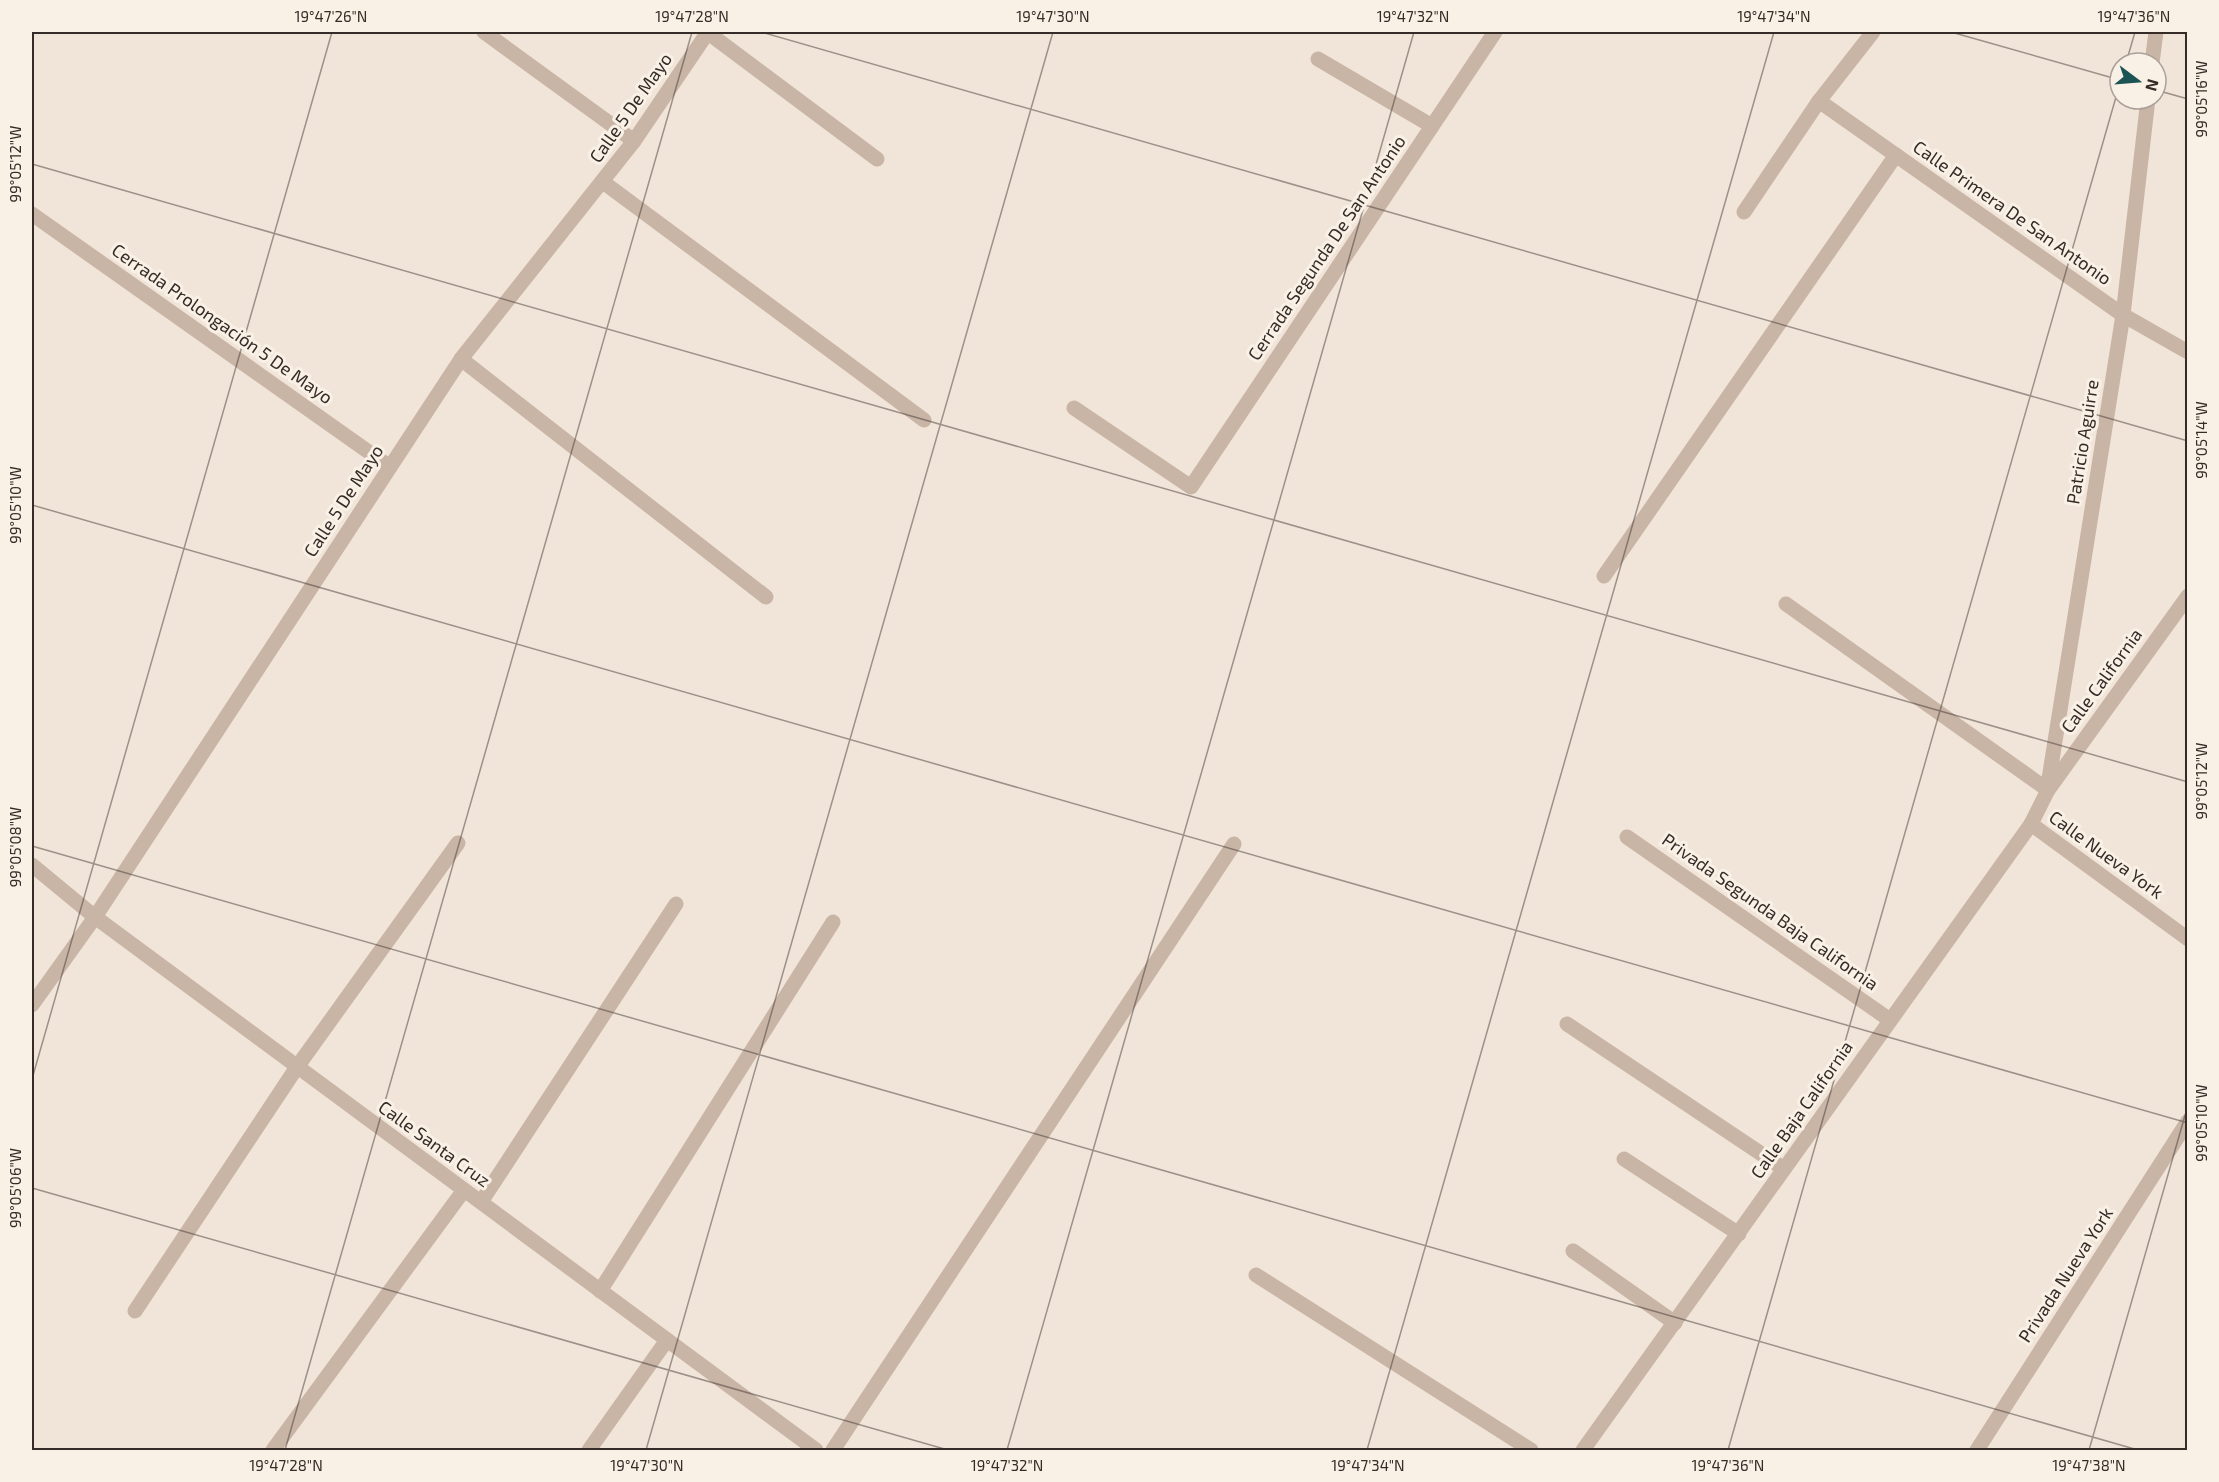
<svg xmlns="http://www.w3.org/2000/svg" width="2219" height="1482" viewBox="0 0 2219 1482" font-family="'Exo 2',sans-serif">
<style>
.lines{fill:none;stroke-linecap:round;stroke-linejoin:round}
.minor{stroke:#c9b5a6;stroke-width:15}
.ticks{fill:none;stroke:#352b27;stroke-width:1.5;stroke-opacity:0.45}
.labels{text-anchor:middle;stroke-width:6;stroke-linejoin:round;paint-order:stroke}
.street-label{font-size:18px;fill:#352b27;stroke:#f9f0e6}
.neatline{fill:none;stroke:#352b27;stroke-width:2}
.ticks-label{font-size:15px;text-anchor:middle;fill:#352b27}
</style>
<rect width="100%" height="100%" fill="#f1e5d9"/>
<g class="lines">
<g class="minor">
<path d="M484,32l150,109"/>
<path d="M707,32l170,127"/>
<path d="M1318,59l114,67"/>
<path d="M2152,63l4,-31"/>
<path d="M1819,101l304,214 65,37"/>
<path d="M603,182l321,238"/>
<path d="M1744,212l75,-111 54,-69"/>
<path d="M32,214l358,253"/>
<path d="M461,359l305,238"/>
<path d="M1074,408l117,79 304,-455"/>
<path d="M1604,576l292,-421"/>
<path d="M1786,604l262,186"/>
<path d="M2048,785l75,-470 25,-216"/>
<path d="M2031,824l157,115"/>
<path d="M1627,837l263,183"/>
<path d="M32,865l63,52 721,533"/>
<path d="M32,1005l63,-88 366,-558 173,-218 74,-109"/>
<path d="M1567,1024l217,145"/>
<path d="M1624,1159l115,75"/>
<path d="M481,1202l195,-298"/>
<path d="M1573,1251l102,72"/>
<path d="M1256,1275l275,175"/>
<path d="M600,1291l233,-369"/>
<path d="M135,1311l162,-244 161,-224"/>
<path d="M273,1450l191,-260"/>
<path d="M589,1450l78,-110"/>
<path d="M833,1450l401,-606"/>
<path d="M1583,1450l448,-626 17,-34 140,-194"/>
<path d="M1977,1450l211,-329"/>
</g>
</g>
<path class="ticks" d="M761,32l1427,409M1951,32l169,48M2126,63l9,-31M2156,90l32,9M32,164l2156,618M32,505l2156,618M32,846l2106,604M32,1079l300,-1047M32,1188l916,262M285,1450l407,-1418M646,1450l407,-1418M1007,1450l407,-1418M1367,1450l407,-1418M1728,1450l392,-1367M2089,1450l99,-345"/>
<g class="labels">
<g class="street-label">
<text transform="translate(631 108) rotate(-55)" y="6">Calle 5 De Mayo</text>
<text transform="translate(2012 213) rotate(35)" y="6">Calle Primera De San Antonio</text>
<text transform="translate(1327 248) rotate(-56)" y="6">Cerrada Segunda De San Antonio</text>
<text transform="translate(222 324) rotate(35)" y="6">Cerrada Prolongación 5 De Mayo</text>
<text transform="translate(2083 442) rotate(-81)" y="6">Patricio Aguirre</text>
<text transform="translate(344 501) rotate(-57)" y="6">Calle 5 De Mayo</text>
<text transform="translate(2102 681) rotate(-54)" y="6">Calle California</text>
<text transform="translate(2106 855) rotate(36)" y="6">Calle Nueva York</text>
<text transform="translate(1770 912) rotate(35)" y="6">Privada Segunda Baja California</text>
<text transform="translate(1802 1110) rotate(-55)" y="6">Calle Baja California</text>
<text transform="translate(434 1144) rotate(36)" y="6">Calle Santa Cruz</text>
<text transform="translate(2066 1275) rotate(-57)" y="6">Privada Nueva York</text>
</g>
</g>
<rect width="2219" height="1482" fill="none" stroke="#f9f0e6" stroke-width="66"/>
<g transform="translate(2138 81) rotate(106)"><circle r="28" fill="#f9f0e6" stroke="#aba19a" stroke-width="1.5"/>
<path d="M0-4.5L10 22L0 15L-10 22Z" fill="#1c5456"/>
<text y="-9" font-size="16" font-weight="bold" text-anchor="middle" fill="#352b27">N</text>
</g>
<rect x="33" y="33" width="2153" height="1416" class="neatline"/>
<g class="ticks-label">
<text x="331" y="22">19°47'26"N</text>
<text x="692" y="22">19°47'28"N</text>
<text x="1053" y="22">19°47'30"N</text>
<text x="1413" y="22">19°47'32"N</text>
<text x="1774" y="22">19°47'34"N</text>
<text x="2134" y="22">19°47'36"N</text>
<text transform="translate(2202 99) rotate(-90)" y="5">99°05'16"W</text>
<text transform="translate(16 164) rotate(-90)" y="5">99°05'12"W</text>
<text transform="translate(2202 440) rotate(-90)" y="5">99°05'14"W</text>
<text transform="translate(16 505) rotate(-90)" y="5">99°05'10"W</text>
<text transform="translate(2202 781) rotate(-90)" y="5">99°05'12"W</text>
<text transform="translate(16 847) rotate(-90)" y="5">99°05'08"W</text>
<text transform="translate(2202 1123) rotate(-90)" y="5">99°05'10"W</text>
<text transform="translate(16 1188) rotate(-90)" y="5">99°05'06"W</text>
<text x="286" y="1471">19°47'28"N</text>
<text x="647" y="1471">19°47'30"N</text>
<text x="1007" y="1471">19°47'32"N</text>
<text x="1368" y="1471">19°47'34"N</text>
<text x="1728" y="1471">19°47'36"N</text>
<text x="2089" y="1471">19°47'38"N</text>
</g>
</svg>
